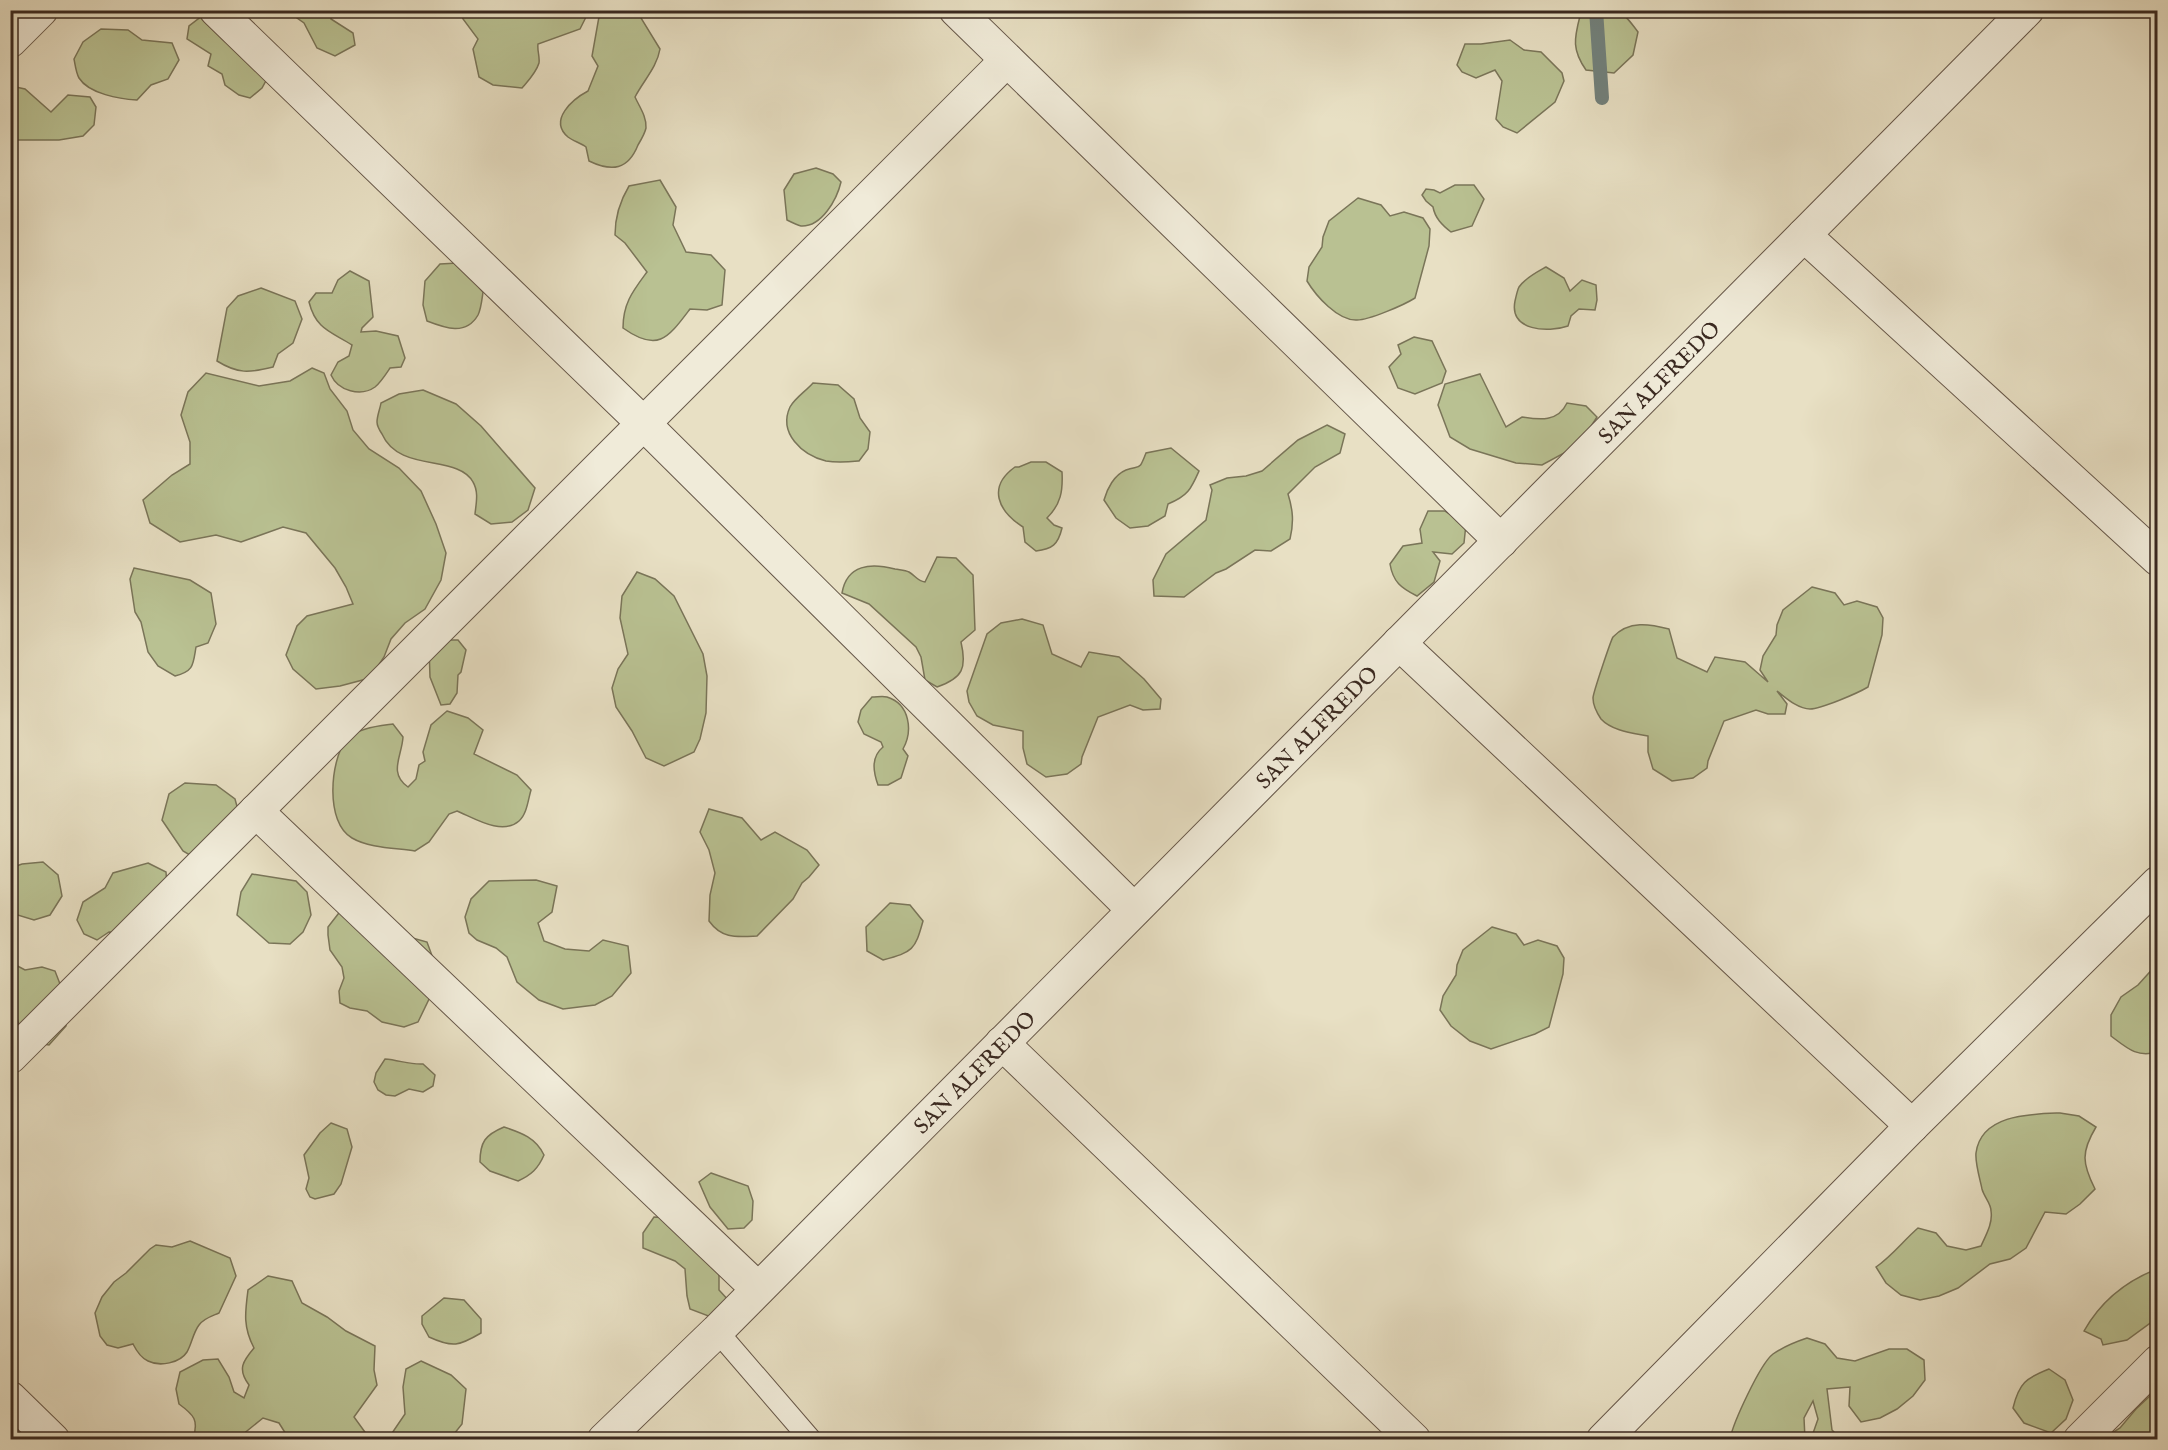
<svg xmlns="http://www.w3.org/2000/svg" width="2168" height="1450" viewBox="0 0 2168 1450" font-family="'IM FELL English',serif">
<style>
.green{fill:#b9c192;stroke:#7a7559;stroke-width:1.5}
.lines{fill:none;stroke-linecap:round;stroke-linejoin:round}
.stream{stroke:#72817c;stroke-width:14}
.lane-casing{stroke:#665749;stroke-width:23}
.street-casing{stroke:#665749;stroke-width:35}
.lane{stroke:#f0ebd9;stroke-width:21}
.street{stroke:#f0ebd9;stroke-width:33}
.labels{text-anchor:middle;stroke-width:6;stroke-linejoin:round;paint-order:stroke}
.street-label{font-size:22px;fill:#3a2920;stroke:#f0ebd9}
</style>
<rect width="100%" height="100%" fill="#e8e0c4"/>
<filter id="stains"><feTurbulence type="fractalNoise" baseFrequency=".00333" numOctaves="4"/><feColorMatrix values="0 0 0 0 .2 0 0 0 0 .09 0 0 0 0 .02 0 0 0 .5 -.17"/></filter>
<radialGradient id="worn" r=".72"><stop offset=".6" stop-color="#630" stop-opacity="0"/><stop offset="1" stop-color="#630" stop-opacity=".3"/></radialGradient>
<g class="green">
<path d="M287,11h44v8l22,14 2,12 -20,11 -18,-8 -13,-25z"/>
<path d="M460,11v-1l129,1 -9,18 -42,15c-1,6 2,13 1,19 -3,10 -11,18 -17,25l-29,-3 -14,-8 -6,-28 5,-10 -15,-20z"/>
<path d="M600,11h32l6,2 22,36c-3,18 -16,31 -25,48 4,9 12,20 11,31 -1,5 -5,12 -8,17 -10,25 -26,27 -49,16l-3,-14c-5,-4 -13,-6 -18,-10 -20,-17 5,-38 20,-46l10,-25 -6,-10z"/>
<path d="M1593,11c28,-1 28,-2 45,21l-5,23 -19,18 -28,-3c-14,-20 -12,-31 -6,-54z"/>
<path d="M202,16l66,61 -6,11 -12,10 -11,-3 -14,-10 -3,-11 -14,-8 3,-12 -24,-15 2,-13z"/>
<path d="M101,29l27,1 14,10 30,3 7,17 -11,19 -17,6 -14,15c-17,-1 -48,-6 -58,-22 -3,-5 -4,-14 -5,-19l9,-17z"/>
<path d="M1510,40l14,10 17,2 21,21 2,8 -9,21 -38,31 -14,-6 -7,-8 6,-38 -7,-11 -19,8 -14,-6 -5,-7 8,-21h16z"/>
<path d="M11,86l14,3 26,23 17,-17 22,2 6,10 -2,18 -11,11 -24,4h-48z"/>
<path d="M816,168l17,6 8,8c-4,17 -19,45 -40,44 -4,-1 -10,-4 -14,-6l-3,-30 10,-16z"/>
<path d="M660,180l16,27 -3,18 13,27 25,3 14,15 -3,35 -15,5 -17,-1c-22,29 -32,44 -67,19 0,-25 10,-37 24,-56l-22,-29 -10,-8c0,-18 5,-34 14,-49z"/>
<path d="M1455,185h19l10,14 -12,27 -21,6c-9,-7 -16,-14 -18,-25l-7,-6 -4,-6 4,-6 8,1 6,3z"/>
<path d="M1358,198l23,7 9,11 14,-4 19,6 7,11 -1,17 -14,52c-11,7 -46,22 -58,22 -19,1 -41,-24 -50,-39l2,-14 13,-20 1,-10 6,-16z"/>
<path d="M458,263l25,29c-1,7 -2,17 -5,23 -12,21 -33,13 -51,6l-4,-16 2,-24 15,-17z"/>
<path d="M1546,267l18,11 6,13 12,-11 14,5 1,15 -2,10 -16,-1 -8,7 -3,10c-20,7 -59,5 -53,-25 1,-4 2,-10 4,-14 6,-9 18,-15 27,-20z"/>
<path d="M350,271l19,10 4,36 -11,11 -1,4 15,-1 22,5 7,22 -4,9 -11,1c-4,6 -9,14 -15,19 -14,10 -37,4 -44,-12l7,-13 11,-6 3,-11c-20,-13 -36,-15 -43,-43l7,-9h16l6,-13z"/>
<path d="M261,288l34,13 7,18 -9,24 -15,11 -5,13c-24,6 -35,7 -56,-6l10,-53 11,-12z"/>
<path d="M1414,337l18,4 14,30 -4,12 -27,11 -17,-6 -9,-21 12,-13 -3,-9z"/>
<path d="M312,368l12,5 6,16 17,22 6,19 16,19 30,19 22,23 15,33 10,29 -5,27 -16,29 -20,14 -14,16 -7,18 -14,21 -30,8 -24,3 -23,-20 -7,-14 11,-29 10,-10 46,-12 -7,-17 -11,-19 -29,-35 -23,-6 -42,15 -25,-7 -36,7 -30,-19 -7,-23 29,-25 18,-11v-22l-9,-27 7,-23 18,-19 53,13 31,-5z"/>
<path d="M1480,374l26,53 16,-10c18,3 36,5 45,-14l19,3 11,11 -18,28 -37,20 -26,-2 -46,-14 -20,-12 -12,-32 7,-21z"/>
<path d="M813,383l25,2 16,14 6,19 10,14 -2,17 -9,12c-11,1 -21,2 -33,0 -24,-6 -48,-28 -36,-54 5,-9 16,-16 23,-24z"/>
<path d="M423,390l33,14 25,22 54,62 -7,22 -16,12 -21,2 -16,-10c1,-10 4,-22 -2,-32 -15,-28 -74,-9 -91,-48 -2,-3 -5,-8 -5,-12 0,-6 3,-13 4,-19l18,-9z"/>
<path d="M1327,425l18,9 -5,19 -25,14 -27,27c5,16 6,28 2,45l-19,12 -16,-1 -29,19 -10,4 -32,24 -30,-1 -1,-16 13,-26 40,-34 6,-30 -2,-5 17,-7 19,-2 16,-5 36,-31z"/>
<path d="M1171,448l28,23c-8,18 -11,25 -31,33l-3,12 -17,10 -18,2 -14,-10 -12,-18c3,-11 10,-25 22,-30 15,-5 13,1 20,-17z"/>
<path d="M1031,462h15l16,10c1,19 -1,32 -15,46l7,7 8,3c-4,17 -10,21 -26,23l-11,-9 -2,-15c-25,-16 -36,-40 -8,-60h4z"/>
<path d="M1428,511h17l21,13 -2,19 -12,11 -19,-2 7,9 -6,21 -17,14c-16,-8 -24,-14 -27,-32l13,-18 19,-3 -2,-14z"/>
<path d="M937,557l19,1 17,17 2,55 -14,12c6,26 2,36 -24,45l-12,-7 -4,-23 -5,-10 -47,-43 -27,-11c5,-29 29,-30 53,-24 5,1 10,1 14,3 7,4 8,9 16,10z"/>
<path d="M134,568l56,12 21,13 5,31 -8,19 -12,4c-3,18 -2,24 -21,29l-17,-10 -10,-14 -7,-30 -6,-10 -5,-33z"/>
<path d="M637,572l18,7 19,17 29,58 4,22 -1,37 -6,26 -6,13 -30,14 -18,-8 -14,-27 -16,-24 -4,-19 6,-19 10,-15 -8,-36 2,-22z"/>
<path d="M1812,587l23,6 9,12 13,-4 20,6 6,11 -1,17 -14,52c-10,6 -47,22 -58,22 -12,0 -24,-11 -33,-18l10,13 -2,10h-17l-12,-4 -32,11 -16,40 -1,7 -14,10 -21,3 -19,-12 -5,-17v-16c-15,-3 -36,-5 -47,-17 -4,-6 -8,-13 -8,-21 0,-5 18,-58 20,-61 16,-17 37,-13 56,-8l8,29 30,14 8,-15 30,5 23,20 -8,-12 3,-14 13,-21 1,-10 6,-15z"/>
<path d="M1022,619l21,6 9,29 29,13 8,-15 30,5 25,22 17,20 -1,10 -17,1 -13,-5 -32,12 -16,40 -1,7 -14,10 -21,3 -19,-13 -4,-16v-17l-30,-6 -16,-9 -8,-14 -2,-11 20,-57 14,-11z"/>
<path d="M443,640h15l8,10 -5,22 -3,3 -1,18 -7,11 -9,1 -11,-28 -1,-30z"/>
<path d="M872,697c5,0 11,-1 15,0 23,7 26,34 16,52l5,7 -7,22 -13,7h-10c-5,-14 -7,-28 5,-38l-2,-5 -17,-8 -6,-12 3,-12z"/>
<path d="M447,711l21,7 15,12 -9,24 43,21 14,15c-3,10 -4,24 -12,31 -17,15 -45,-3 -62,-10l-8,3 -20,28 -14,9c-20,-3 -46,-3 -63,-13 -27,-15 -22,-77 -6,-98 10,-12 33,-14 47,-16l10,13c-1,19 -15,36 5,50l8,-8 3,-14 6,-4 -2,-9 8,-27z"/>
<path d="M185,783l31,2 19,14 7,26 -42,36 -17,-10 -21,-31 7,-26z"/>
<path d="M709,809l33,9 19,22 14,-8 32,18 12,15 -10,12 -7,6 -9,16 -36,37c-21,1 -35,3 -48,-15l1,-26 5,-22 -6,-23 -9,-18z"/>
<path d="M43,862l15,13 4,21 -12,19 -16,5 -23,-7v-45l11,-4z"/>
<path d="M148,863l18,9 2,27 -39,34 -20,-1 -12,8 -13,-6 -7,-14 6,-18 22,-14 8,-15z"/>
<path d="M252,874l44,7 11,11 4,23 -8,17 -13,12 -21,-1 -32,-28 4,-23z"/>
<path d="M536,880l21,6 -5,26 -14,11 6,18 21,8 24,2 14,-11 25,6 3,27 -19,23 -17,9 -32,4 -24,-9 -22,-18 -10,-25 -11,-9 -19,-8 -8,-7 -4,-16 6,-18 18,-18z"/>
<path d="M890,903l20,2 13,16c-8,29 -10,31 -40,39l-16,-9 -1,-24z"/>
<path d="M342,909l67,28 18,5 7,19 -3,34 -13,27 -14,5 -22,-5 -15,-11 -17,-3 -10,-5 -1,-12 5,-13 -2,-11 -12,-17 -2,-15v-8z"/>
<path d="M1492,927l24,7 8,11 14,-5 19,6 7,12 -1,16 -14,53 -14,7 -44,15 -21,-8 -19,-15 -11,-16 3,-14 13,-21 1,-10 6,-15z"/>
<path d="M10,962l15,8 17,-3 13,4 12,31 -1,24 -17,19 -26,-4 -8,-31h-4z"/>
<path d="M2157,964v88c-20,6 -30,-4 -46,-16v-21l10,-18 17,-12z"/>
<path d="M385,1059c14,1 25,6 38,5l12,11 -2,11 -10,6 -14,-3 -14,7 -9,-1 -8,-5 -4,-8 2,-9z"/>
<path d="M2060,1113l19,3 17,11c-15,25 -14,36 -1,62l-15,15 -14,10 -21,-2 -19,36 -16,11 -20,5 -32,24 -19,8 -19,4 -19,-5 -15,-12 -10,-16c16,-11 27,-26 42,-39l18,5 11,13 19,4 15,-4c5,-11 12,-23 10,-35 0,-8 -7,-14 -9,-22 -2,-10 -7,-26 -6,-36 5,-39 55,-39 84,-40z"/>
<path d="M331,1123l16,6 5,18 -11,37 -7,10 -19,5 -5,-2 -4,-8 3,-11 -5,-23 16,-22z"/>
<path d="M504,1127c18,6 32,11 40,28 -6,14 -13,20 -26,26l-28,-10 -10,-9c0,-20 5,-27 24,-35z"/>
<path d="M711,1173l37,13 5,15 -1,19 -8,8 -16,1 -18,-22 -11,-25z"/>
<path d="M654,1217l19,1 46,47v25l11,12 -19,15 -21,-8 -3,-13 -2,-27 -10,-8 -32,-13v-15z"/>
<path d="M190,1241l40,17 6,18 -17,37c-7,3 -15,5 -20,12 -6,8 -7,18 -12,27 -7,11 -27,15 -39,9 -7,-3 -12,-11 -15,-17l-15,4 -11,-3 -7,-9 -5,-23 7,-16 12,-15 12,-9 24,-24 6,-4 16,2z"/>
<path d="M2157,1269v49l-30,22 -24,5 -2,-6 -17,-8c17,-30 42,-50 73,-62z"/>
<path d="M268,1276l24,5 10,22 25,14 19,14 29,15 -1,24 3,15 -23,32 16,22h-81l-10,-16 -16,-5 -26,21h-44c6,-19 1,-24 -14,-35l-3,-15 4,-17 23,-12 15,-1 11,18 5,15 10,6 5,-13c-12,-16 -6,-24 5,-37 -11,-21 -9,-35 -6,-58z"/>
<path d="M444,1298l20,2 17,19v14c-22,13 -28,15 -52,4l-7,-13v-8z"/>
<path d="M1807,1338l18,6 12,14 18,3 34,-12h18l17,11 1,20 -12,16 -16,13 -17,9 -19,4 -12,-16 1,-19 -23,2 5,41 9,9h-30l7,-20 -5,-18 -9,17 1,21h-75c3,-16 30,-75 43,-85 10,-7 22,-12 34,-16z"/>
<path d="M421,1361l30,14 15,14 -4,35 -12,15h-62l17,-25 -2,-27 3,-18z"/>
<path d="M2049,1369l16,11 8,20 -7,19 -15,14 -27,-10 -11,-15c6,-25 13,-30 36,-39z"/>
<path d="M2151,1395l6,9v35l-56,1 19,-12 16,-19z"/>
</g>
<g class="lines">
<path class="stream" d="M1596,10l6,88"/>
<g class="lane-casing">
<path id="lane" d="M717,1331l94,109"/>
</g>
<g class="street-casing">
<g id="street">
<path d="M216,10l427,413 491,487"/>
<path d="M956,10l545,531"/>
<path d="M10,41l31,-31"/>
<path d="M1804,235l354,324"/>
<path d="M1399,643l513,483"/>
<path d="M256,811l502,478"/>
<path d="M1002,1043l412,397"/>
<path d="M10,1057l997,-997"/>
<path d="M10,1398l43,42"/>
<path id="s1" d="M604,1440l113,-109 1310,-1321"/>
<path d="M1603,1440l309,-314 246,-243"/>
<path d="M2080,1440l78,-78"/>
</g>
</g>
<use href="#lane" class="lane"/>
<use href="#street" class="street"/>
</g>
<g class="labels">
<g class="street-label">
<text dy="8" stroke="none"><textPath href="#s1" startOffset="1494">SAN ALFREDO</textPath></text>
<text dy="8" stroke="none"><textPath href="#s1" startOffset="1008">SAN ALFREDO</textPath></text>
<text dy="8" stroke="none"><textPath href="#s1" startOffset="522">SAN ALFREDO</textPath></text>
</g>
</g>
<rect width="2168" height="1450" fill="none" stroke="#e8e0c4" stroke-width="36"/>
<rect x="12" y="12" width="2144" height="1426" fill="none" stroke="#3a2920" stroke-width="3"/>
<rect x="18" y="18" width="2132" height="1414" fill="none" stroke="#3a2920" stroke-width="1.5"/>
<rect width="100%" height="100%" filter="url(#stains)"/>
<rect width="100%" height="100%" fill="url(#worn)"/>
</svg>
